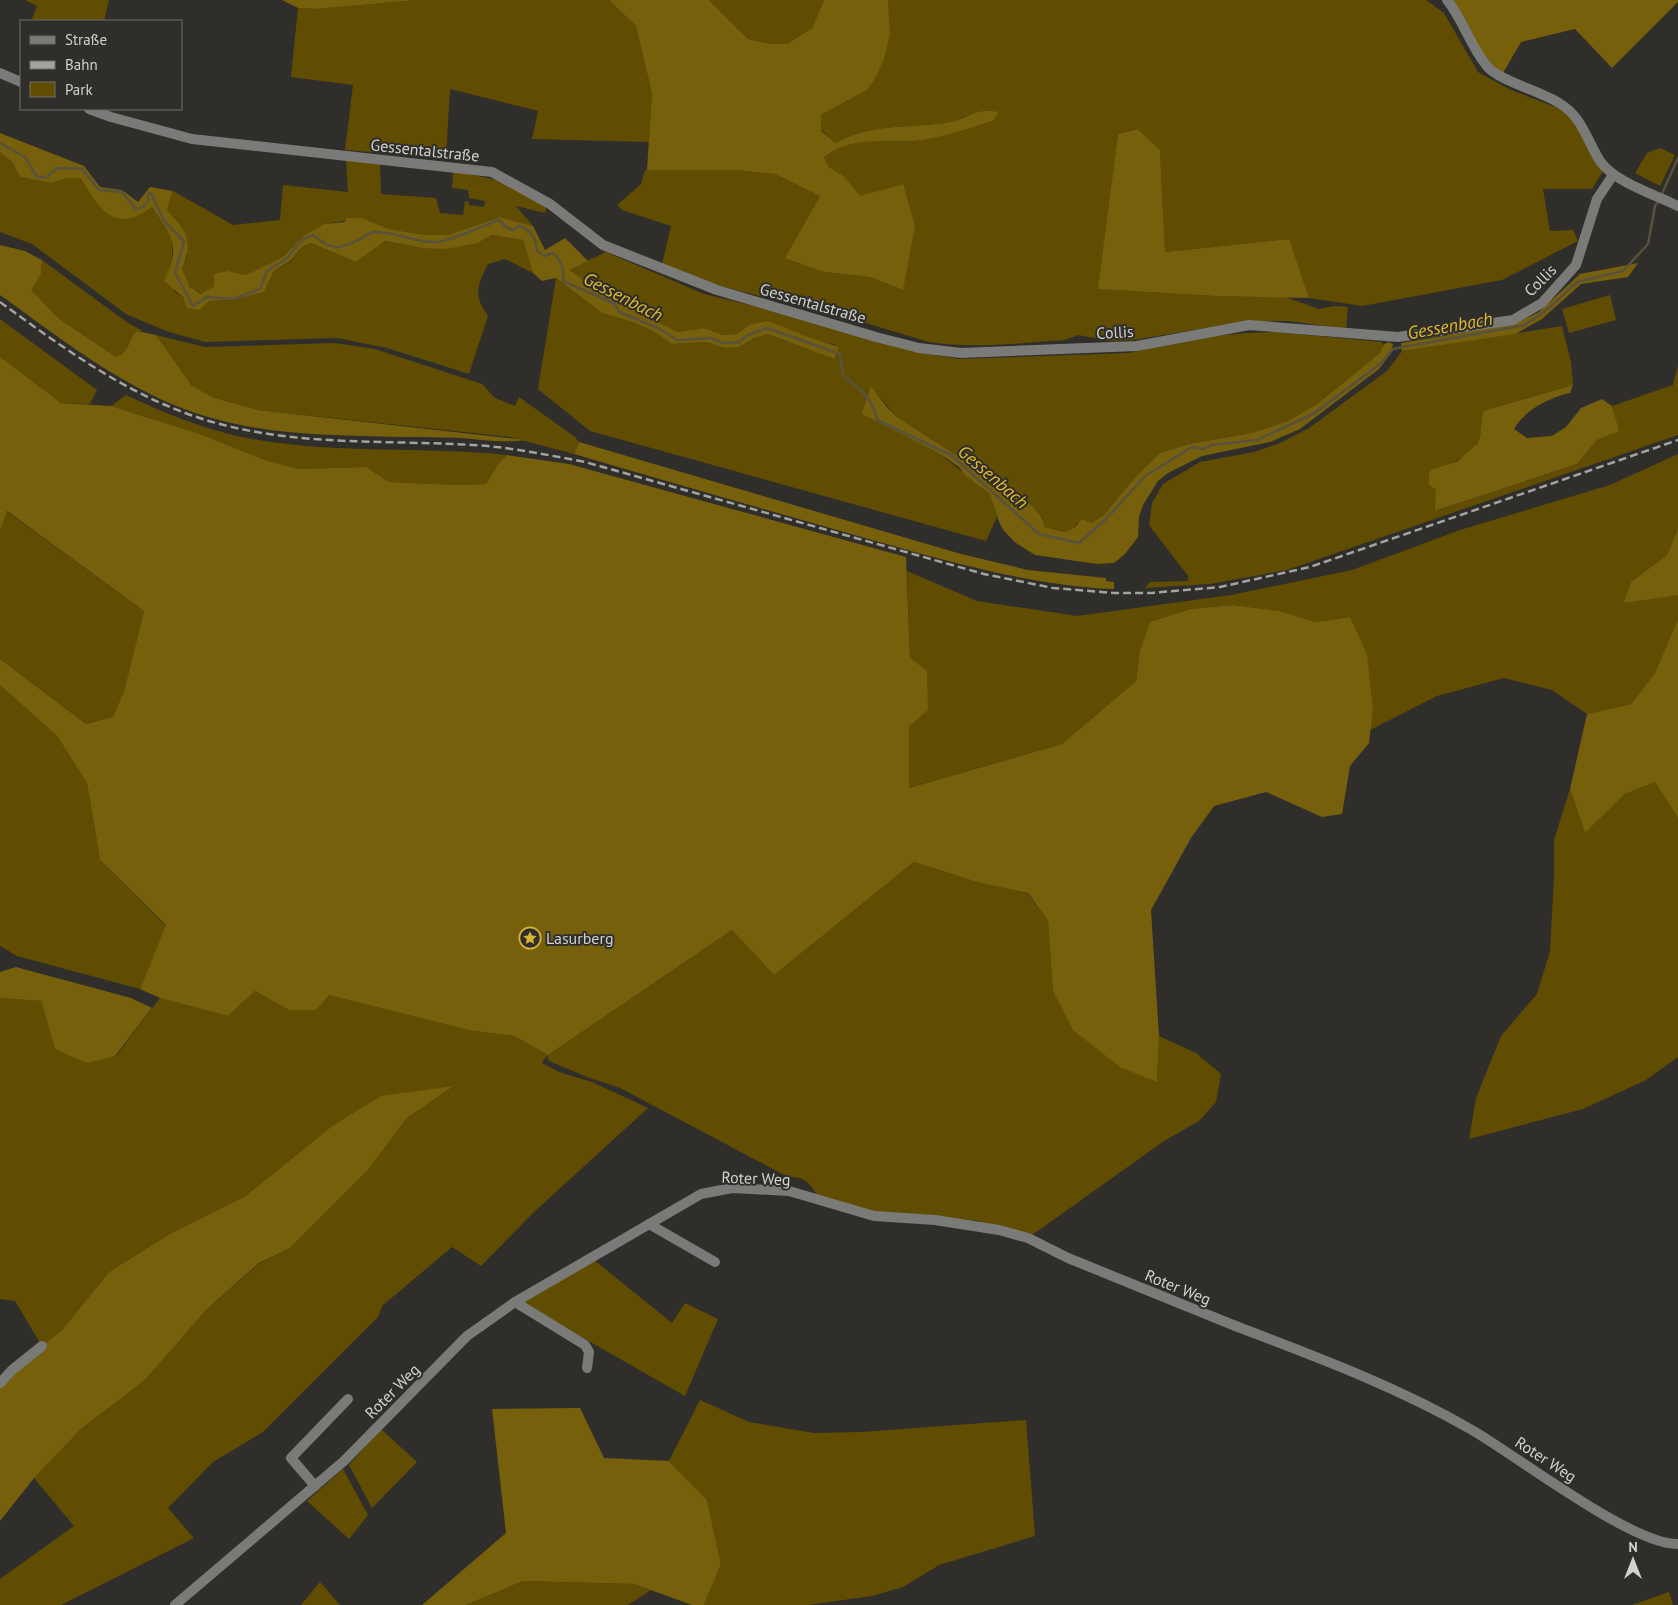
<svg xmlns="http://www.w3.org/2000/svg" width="1678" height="1605" viewBox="0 0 1678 1605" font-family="'PT Sans',sans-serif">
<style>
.green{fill:#614d02}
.forest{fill:#77600b}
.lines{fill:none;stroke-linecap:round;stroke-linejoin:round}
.stream{stroke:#58513e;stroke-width:2.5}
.minor{stroke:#7a7a78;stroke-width:10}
.rail{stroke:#a4a3a0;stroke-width:2.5;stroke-dasharray:8 4;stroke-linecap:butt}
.labels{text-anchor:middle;stroke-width:4;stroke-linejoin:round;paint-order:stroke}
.street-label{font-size:16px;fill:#d2d1cf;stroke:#2f2e2b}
.poi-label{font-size:16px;fill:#d2d1cf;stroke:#2f2e2b;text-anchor:start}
.water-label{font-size:18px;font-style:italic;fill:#e4bb2e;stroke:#2f2e2b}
</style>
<rect width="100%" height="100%" fill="#2f2e2b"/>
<g class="green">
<path d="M25,0h84l-5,21h-66l-6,-2 5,-13z"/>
<path d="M417,0h192l27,26 16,68 -3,48 -117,-3 6,-28 -88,-22 -4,69 -101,-8 8,-65 -62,-8 7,-69 18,1z"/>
<path d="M709,0h115l-12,28 -25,16h-16l-23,-5z"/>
<path d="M888,0h538l18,13 34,59 31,17 51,20 16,14 27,48 -11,18h-49l7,42 23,-1 5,11 -76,39 -140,26 -53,-8 -21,-59 -123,13 -5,-102 -22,-21 -20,5 -19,155 116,7 70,1 34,12 15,-3 14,1 -2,22 -57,-8h-41l-115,19 -23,1 -32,-6 -13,5c-46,3 -91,9 -136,2l-163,-49 -2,4 -48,-12 -54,-21 9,-38 -49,-16 -5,-5 24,-21 4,-14h90l40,4 45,22 -34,61 38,15 46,5 33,13v-106l-43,13 -16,-21 -15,-9 -5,-10c39,-27 58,-10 97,-17 21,-4 55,-20 77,-27 -22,-6 -28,5 -48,9 -41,7 -76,0 -114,21l-15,-13v-15l46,-25 23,-57z"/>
<path d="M1660,148l15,7 -15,31 -25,-13 12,-20z"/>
<path d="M0,152l13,11 7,14 31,6 17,-5h12c23,34 31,52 72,29l21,32 -1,18 -3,14 6,21 8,5 4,11 22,-7 23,-1 32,-8 10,-21 16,-9 12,-15 9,-4 45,19 28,-21 38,7 56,-5 14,-8 31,5 10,33 -28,-14 -17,5c-11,22 -15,31 0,52l-19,58 -82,-26 -50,-10 -132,4 -39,-11 -40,-17 -94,-70 -32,-12z"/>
<path d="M346,160l34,3 1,31 55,4 4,15 23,2 2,-14 4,1v3l15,2 1,-6 -16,-3 -1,-8 -16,-2 1,-17 49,10 45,24 -2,8 -29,-7 17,20 -33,-9 -52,18h-23l-36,-6 -27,-11 -38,6 -21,12 -20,21 -37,18 -17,-4 -15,15 -12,8 -12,-7 -8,-18 6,-14 -21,-45 6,-19 60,34 47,-5 3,-35 65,7z"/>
<path d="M606,252l98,42 96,23 124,36 35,6 169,-6 87,-17 31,-3 30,-1 106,10 1,3 -3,8 -63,51 -29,17 -36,12 -63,11 -29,9 -24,23 -32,39 -13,8h-14l-3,5 -10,4 -19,-5c-4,-24 -36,-36 -57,-43l-4,-11 -87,-56 -26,-30 -8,27 74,38 54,42 6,23 -11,24 -396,-110 -52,-42 18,-111 46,35 31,9 20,9 19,13 35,-2 17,6 15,-1 15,-9 14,-4 66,25 2,-14 -87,-20 -13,9 -13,1 -19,-7 -26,4 -75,-38 -35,-24z"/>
<path d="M42,260l86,63 15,8h-6c-10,10 -6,21 -21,26l-58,-39 -28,-28 11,-16z"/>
<path d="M1610,295l6,25 -47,13 -7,-24z"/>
<path d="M0,319l97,71 -7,14 -29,-1 -61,-45z"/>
<path d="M1562,326l9,36 2,23 -90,26c-1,9 -1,20 -4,28 -6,18 -31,26 -47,31l4,20v21l141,-47 20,-24 21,-9 -6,-25 61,-21 5,-19v69l-391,135 -77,14 -65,4 5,-6 38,-1v-5l-39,-51 3,-22 11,-19 37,-22 54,-10 26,-9 29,-15 78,-57 15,-20z"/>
<path d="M156,335l49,12 130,-4 40,6 107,35 13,14 20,8 4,-9 56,40 4,5 -5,12 -64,-17 -252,-27 -43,-12 -23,-12z"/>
<path d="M126,395c36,17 72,32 111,41 88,19 180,10 270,19l-9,9 -12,20 -30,1 -67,-3 -23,-15 -67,2 -34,-9 -65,-26 -89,-28z"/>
<path d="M1678,454v75l-11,26 -36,27 -8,21 55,-9v25l-23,54 -24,31 -44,10 -35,-24 -48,-12 -67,18 -67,34 3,-20 -23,-93 -34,5 -37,-11 -46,-6 -43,4 -40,13 -10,28 -4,31 -74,63 -154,44 2,-130 -3,-87 70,30 100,15 154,-21 121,-25 108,-40 150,-45z"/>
<path d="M6,511l138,100 -20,80 -11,26 -27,7 -86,-65v-128z"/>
<path d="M0,685l57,51 30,47 13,77 66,66 -26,63 -123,-33 -17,-10z"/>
<path d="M1655,782l23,36v239l-32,23 -63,29 -114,30 7,-41 25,-62 36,-42 13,-43 4,-73v-38l16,-51 15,44 40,-39z"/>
<path d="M914,862l66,21 47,10 21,28 5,70 104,91 2,-46 37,17 25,21 -5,28 -17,19 -35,20 -129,92 -7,3 -49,-15 -106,-8 -55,-17c-8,-13 -14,-20 -30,-19l-168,-89 -33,-11 -38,-16 -2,-6 -5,8 17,9 33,10 56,26 -114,104 -53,54 -29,-19 -70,59 -4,11 -115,115 -50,30 -45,46 26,30 -133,67h-61v-26l74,-53 -40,-48 47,-49 64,-49 62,-71 53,-46 30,-15 78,-78 39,-52 46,-31 -122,40 -87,70 -73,36 -62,39 -47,58 -20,16 -27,-45 -15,-2v-301l41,3 14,48 61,7 44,-58 68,18 27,-25 34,19 40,-15 139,35 46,6 34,19 184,-125 42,45z"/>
<path d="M594,1260l78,63 13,-20 33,16 -33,77 -163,-93z"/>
<path d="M700,1400l49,22 65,11 47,-1 165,-12 9,116 -96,29 -36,22 -31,9 -64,9h-104l17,-41 -14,-64 -38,-39z"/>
<path d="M381,1429l36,33 -45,46 -23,-43z"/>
<path d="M343,1469l25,46 -19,24 -42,-38z"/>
<path d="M523,1581l111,3 17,6 -23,15h-162z"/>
<path d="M320,1582l20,23h-39z"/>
<path d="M1669,1592l4,13h-41z"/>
</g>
<g class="forest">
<path d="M282,0h135l-101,9 -18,-1z"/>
<path d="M609,0h100l39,39 23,5h16l25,-16 12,-28h64l2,33 -6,26 -10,21 -7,10 -46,25v16l15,12c38,-21 73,-14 114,-21 22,-4 22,-14 48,-10l-4,8c-23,8 -47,16 -72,20 -37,5 -64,-7 -98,17l5,10 15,9 16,20 43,-12 12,42 -12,64 -33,-13 -46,-5 -39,-14 35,-62 -45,-22 -40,-4h-88l5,-76 -16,-68z"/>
<path d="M1447,0h231v2l-66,66 -37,-39 -54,13 -21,36z"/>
<path d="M1138,129l22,21 5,102 124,-13 20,59 -94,-2 -117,-7 20,-155z"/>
<path d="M0,133l84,33 16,21 22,3 16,12 12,-15 23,4 -6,19c20,22 27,31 15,59l8,18 11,7 13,-8v-12l14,-3 18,4 37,-18 20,-21 21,-12 21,-2 1,-4h16l27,11 36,6h23l52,-18 33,9 12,24 20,-12 23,23 -19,9 34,24 75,38 26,-4 19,7 13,-1 13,-9 19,-4 37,15 34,11 -5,12 -66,-25 -14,4 -15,9 -15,1 -17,-6 -35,2 -19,-13 -20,-9 -31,-9 -46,-35 -14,3 -9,-8 -10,-33 -31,-5 -14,8 -33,6 -23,-1 -37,-7 -29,21 -45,-19 -9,4 -12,14 -16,10 -10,21 -32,8 -23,1 -10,9 -12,-2 -4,-11 -19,-16c17,-37 9,-42 -12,-74 -8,5 -19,13 -30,12 -21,-2 -31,-26 -42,-41h-12l-17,5 -31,-6 -7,-14 -13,-11z"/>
<path d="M0,245l25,6 17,9 -1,14 -10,16 27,28 58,39c15,-5 11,-17 21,-26l19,4 36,51 23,12 43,12 268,30c-22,3 -43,0 -65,-2 -20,-1 -40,-1 -60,-1 -58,-2 -117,-1 -174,-15 -87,-20 -156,-76 -227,-127z"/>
<path d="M1638,263l-10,14 -47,7 -39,35 -27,15 -113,17 -1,-8 114,-19 24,-12 41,-38z"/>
<path d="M1388,342l5,2 -2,9 -12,16 -79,60 -30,13 -68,14 -34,17 -10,8 -15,24 -4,12 -1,20 -13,17 -11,9 -17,1 -62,-9 -19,-12 -12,-12 -5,-9 -9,-28 -25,-19 -6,-8 -22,-15 -75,-38 9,-28 15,20 11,11 87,56 4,11c22,7 52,19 57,43l19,5 10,-4 8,-9 9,4 13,-8 32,-39 24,-23 29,-9 63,-11 36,-12 29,-17 63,-51 3,-8z"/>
<path d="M0,357l61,46 50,3 89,28 65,26 34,9 67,-2 23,15 67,3 30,-1 12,-20 9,-9 62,9 337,93 4,101 17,13 1,39 -19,16v62l153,-44 74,-63 4,-31 10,-28 40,-13 43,-4 46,6 37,11 34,-5 17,38 6,55 -4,33 -19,23 -8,48 -20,3 -56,-25 -52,14 -23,32 -40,72 8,126 -2,46 -37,-15 -47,-37 -20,-39 -5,-70 -20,-28 -48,-10 -66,-21 -140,113 -42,-45 -184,125 -34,-19 -46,-6 -139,-35 -13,15h-27l-34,-19 -27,25 -68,-18 -20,-9 26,-64 -66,-65 -13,-77 -30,-47 -57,-51v-26l86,65 27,-7 11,-26 20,-80 -137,-100 -7,20z"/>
<path d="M1573,385l-3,8c-22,5 -45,17 -56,36l13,9 25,-2 14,-9 15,-19 21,-9 10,7 7,25 -22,9 -20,24 -142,47 1,-21 -7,-6v-9l2,-5 27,-9 19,-17 3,-7 3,-26z"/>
<path d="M579,442l382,112 67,16 78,8v3l8,1v7c-88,-4 -171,-29 -256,-53 -95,-27 -189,-54 -284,-82z"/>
<path d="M1678,529v66l-55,8 8,-21 36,-27z"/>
<path d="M1678,619v199l-23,-36 -30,12 -40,39 -15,-44 17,-75 44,-10 24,-31z"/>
<path d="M16,967l115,31 21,10 -37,48 -28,7 -32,-14 -14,-48 -41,-3v-26z"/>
<path d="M454,1086l-47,32 -39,52 -78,78 -31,15 -52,46 -62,71 -64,49 -47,49 -34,43v-138l12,-13 50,-40 47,-58 62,-39 73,-36 87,-70 50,-31z"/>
<path d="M580,1408l24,50 65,3 38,39 14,64 -17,41h-12l-58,-21 -111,-3 -57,24h-44l84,-72 -14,-124z"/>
</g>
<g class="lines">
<g class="stream">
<path d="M0,143l25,14 12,20h10l10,-9 25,1 17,21 23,2 14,17 7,-2 5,-6v-7l3,-1 13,28 20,20 -9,32 18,33 14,-9 26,2 27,-10 7,-18 20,-13 15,-18 11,-5c19,16 26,15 47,4 5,-3 9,-6 14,-7 22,-1 48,14 68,9 16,-3 40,-15 57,-21l7,7 7,3 7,-4c12,5 16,12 17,25l8,5 8,-3c9,8 11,15 10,28l52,23 4,8 39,16 19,12 33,-2 13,5 16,-1 9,-7 19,-7 73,26 3,22c17,12 30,23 34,44l74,35 88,79 40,9 28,-25 38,-42 47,-29 12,2 7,-4 46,-5 58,-27 65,-49 13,-15 132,-24 24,-17 28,-26 46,-11 25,-27 7,-38 4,-6"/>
<path d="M1661,196l17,-38"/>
</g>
<g class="minor">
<path d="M1447,0c16,20 23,45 39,65 12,16 53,25 73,38 23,13 28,38 41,58 14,21 56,34 78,45"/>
<path d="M0,73l21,9"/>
<path d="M89,109l22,8 81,22 300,33 58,32 53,41 114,45 159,47 43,11 42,5 176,-7 112,-21 149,12 115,-17 29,-17 34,-38 21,-66 16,-24"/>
<path d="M649,1224l66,38"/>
<path d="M515,1302l70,43 4,7 -2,16"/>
<path d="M0,1383l12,-13 30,-24"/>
<path d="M315,1486l-24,-28 57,-59"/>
<path d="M175,1605l169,-144 123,-125 48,-34 186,-108 31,-6 57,3 85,25 61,4 64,10 29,8 40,20c55,22 110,45 165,67 81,31 163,61 239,105 45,26 160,115 206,114"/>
</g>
<path class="rail" d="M0,302c69,50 139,102 224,123 81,21 166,15 248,20 39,2 75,10 113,17l399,112 69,14 61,5h37l69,-6 90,-20 368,-127"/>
</g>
<defs>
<g id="sight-ring" transform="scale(1.125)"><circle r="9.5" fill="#2f2e2b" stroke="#d9b334" stroke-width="1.5"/><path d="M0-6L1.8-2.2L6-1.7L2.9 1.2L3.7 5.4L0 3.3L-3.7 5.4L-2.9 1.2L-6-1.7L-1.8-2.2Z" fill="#d9b334"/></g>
</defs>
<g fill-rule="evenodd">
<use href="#sight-ring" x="530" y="938"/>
</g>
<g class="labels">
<g class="street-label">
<text transform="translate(425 150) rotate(6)" y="6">Gessentalstraße</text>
<text transform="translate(1540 280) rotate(-45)" y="6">Collis</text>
<text transform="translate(813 303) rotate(16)" y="6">Gessentalstraße</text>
<text transform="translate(1115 332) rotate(-3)" y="6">Collis</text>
<text transform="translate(756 1178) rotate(2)" y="6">Roter Weg</text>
<text transform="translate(1178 1287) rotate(22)" y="6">Roter Weg</text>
<text transform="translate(392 1391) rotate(-45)" y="6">Roter Weg</text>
<text transform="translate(1546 1459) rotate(33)" y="6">Roter Weg</text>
</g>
<g class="poi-label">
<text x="546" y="944">Lasurberg</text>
</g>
<g class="water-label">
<text transform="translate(623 297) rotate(27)" y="6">Gessenbach</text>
<text transform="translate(1450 326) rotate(-10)" y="6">Gessenbach</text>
<text transform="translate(993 477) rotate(41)" y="6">Gessenbach</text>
</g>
</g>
<rect x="20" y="20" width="162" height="90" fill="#2f2e2b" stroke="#706f6d"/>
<rect x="30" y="36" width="25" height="8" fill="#7a7a78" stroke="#706f6d"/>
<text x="65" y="45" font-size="15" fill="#d2d1cf">Straße</text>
<rect x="30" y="61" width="25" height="8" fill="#a4a3a0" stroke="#706f6d"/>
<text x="65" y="70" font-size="15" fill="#d2d1cf">Bahn</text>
<rect x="30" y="82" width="25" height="15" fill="#614d02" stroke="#706f6d"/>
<text x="65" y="95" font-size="15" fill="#d2d1cf">Park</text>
<g transform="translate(1633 1560)" stroke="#2f2e2b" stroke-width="4" paint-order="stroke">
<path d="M0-4L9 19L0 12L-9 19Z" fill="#d2d1cf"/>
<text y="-8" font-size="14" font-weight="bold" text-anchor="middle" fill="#d2d1cf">N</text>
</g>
</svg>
